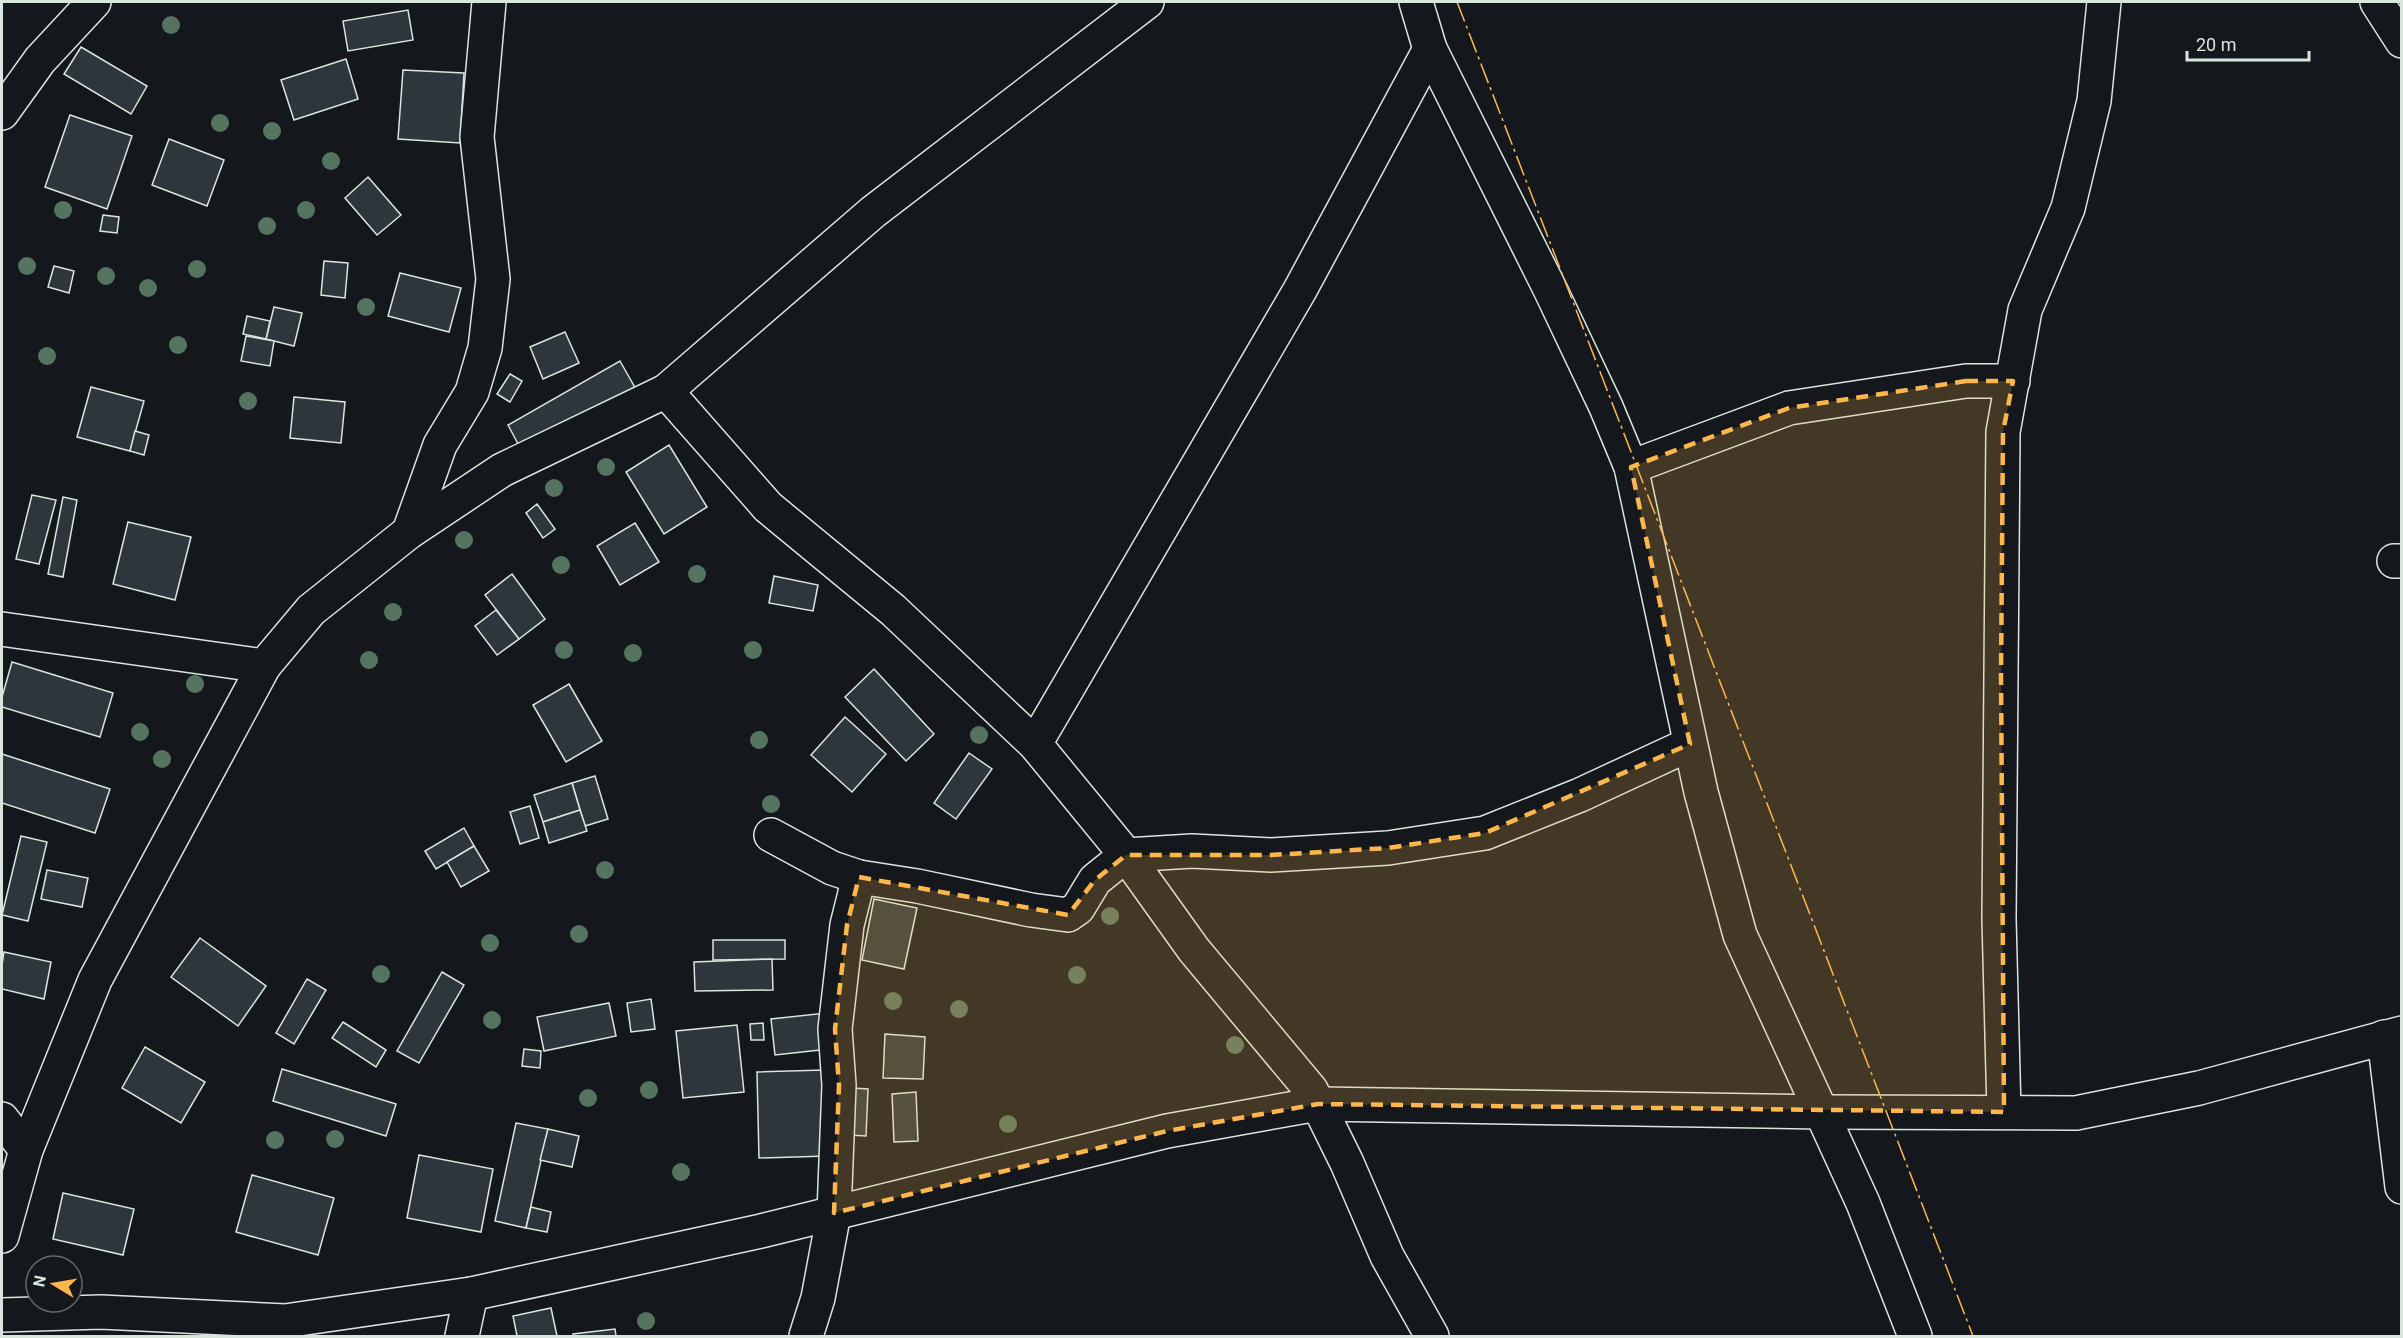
<svg xmlns="http://www.w3.org/2000/svg" width="2403" height="1338" viewBox="0 0 2403 1338" font-family="Roboto,sans-serif">
<style>
.building{fill:#2c363c;stroke:#d8e6dc;stroke-width:1.5}
.lines{fill:none;stroke-linecap:round;stroke-linejoin:round}
.minor-casing{stroke:#d8e6dc;stroke-width:36}
.tertiary-casing{stroke:#d8e6dc;stroke-width:36}
.minor{stroke:#14181c;stroke-width:33}
.tertiary{stroke:#14181c;stroke-width:33}
.power{stroke:#ffb74d;stroke-width:1.5;stroke-dasharray:21 4.5 3 4.5;stroke-linecap:butt}
.tree{fill:#55745f}
.marked{fill:#ffb74d;fill-opacity:0.2;stroke:#ffb74d;stroke-width:4.5;stroke-dasharray:12 8;stroke-linejoin:round}
</style>
<rect width="100%" height="100%" fill="#14181c"/>
<g class="building">
<path d="M408,10l5,30 -65,11 -5,-30z"/>
<path d="M81,47l66,39 -16,28 -67,-40z"/>
<path d="M346,59l12,40 -64,21 -13,-40z"/>
<path d="M403,70l61,3 -4,70 -62,-4z"/>
<path d="M70,115l62,21 -25,73 -62,-22z"/>
<path d="M169,139l55,21 -17,46 -55,-21z"/>
<path d="M368,177l33,38 -24,20 -32,-37z"/>
<path d="M103,215l16,2 -2,16 -17,-2z"/>
<path d="M324,261l24,2 -3,35 -24,-3z"/>
<path d="M54,266l20,5 -5,22 -21,-6z"/>
<path d="M400,273l61,15 -12,44 -61,-16z"/>
<path d="M274,307l28,6 -8,33 -28,-7z"/>
<path d="M247,316l23,5 -4,18 -23,-5z"/>
<path d="M565,332l14,31 -36,16 -13,-32z"/>
<path d="M246,336l28,5 -4,25 -29,-5z"/>
<path d="M620,361l18,32 -113,64 -17,-32z"/>
<path d="M510,374l12,7 -12,21 -13,-8z"/>
<path d="M91,387l53,14 -14,50 -53,-14z"/>
<path d="M294,397l51,5 -4,41 -51,-5z"/>
<path d="M135,431l14,4 -5,20 -14,-4z"/>
<path d="M669,445l38,62 -43,27 -38,-62z"/>
<path d="M32,495l24,5 -17,64 -23,-5z"/>
<path d="M63,497l14,3 -14,77 -15,-3z"/>
<path d="M537,504l18,25 -12,9 -17,-25z"/>
<path d="M128,522l63,15 -16,63 -62,-16z"/>
<path d="M635,523l24,39 -39,23 -23,-39z"/>
<path d="M512,574l33,45 -26,20 -34,-44z"/>
<path d="M774,576l44,9 -5,26 -44,-8z"/>
<path d="M496,610l23,29 -22,16 -22,-29z"/>
<path d="M12,662l101,31 -13,44 -98,-30v-10z"/>
<path d="M874,669l60,65 -28,27 -61,-64z"/>
<path d="M569,684l33,57 -36,21 -33,-57z"/>
<path d="M845,717l41,37 -34,38 -41,-37z"/>
<path d="M969,753l23,16 -36,50 -22,-16z"/>
<path d="M2,754l108,35 -15,44 -93,-30z"/>
<path d="M595,776l13,43 -23,7 -13,-43z"/>
<path d="M572,783l8,27 -37,12 -9,-27z"/>
<path d="M530,806l9,32 -19,6 -10,-32z"/>
<path d="M580,810l7,21 -38,12 -6,-21z"/>
<path d="M464,828l10,18 -38,23 -11,-18z"/>
<path d="M21,836l26,6 -19,79 -26,-6z"/>
<path d="M474,846l15,25 -28,16 -14,-25z"/>
<path d="M47,870l41,8 -6,29 -41,-8z"/>
<path d="M874,899l43,9 -13,61 -42,-9z"/>
<path d="M200,938l66,48 -28,40 -67,-49z"/>
<path d="M713,940h72v19l-72,1z"/>
<path d="M4,952l47,10 -7,37 -42,-10v-24z"/>
<path d="M772,959l1,31 -78,1 -1,-29z"/>
<path d="M442,972l22,13 -45,78 -22,-12z"/>
<path d="M307,979l19,11 -32,54 -18,-11z"/>
<path d="M651,999l4,30 -24,3 -4,-29z"/>
<path d="M609,1003l7,33 -72,15 -7,-34z"/>
<path d="M826,1013l3,36 -54,6 -4,-36z"/>
<path d="M343,1022l43,28 -10,17 -44,-29z"/>
<path d="M763,1023l1,17h-13l-1,-16z"/>
<path d="M737,1025l7,67 -61,6 -7,-67z"/>
<path d="M885,1034l40,3 -2,42 -40,-1z"/>
<path d="M145,1047l60,35 -24,41 -59,-35z"/>
<path d="M524,1049l17,2 -1,17 -18,-2z"/>
<path d="M282,1069l114,35 -10,32 -113,-35z"/>
<path d="M825,1070l2,86 -68,2 -2,-86z"/>
<path d="M852,1088l16,1 -2,47 -17,-1z"/>
<path d="M916,1092l2,49 -24,1 -2,-48z"/>
<path d="M516,1123l32,6 -22,99 -31,-7z"/>
<path d="M548,1129l31,7 -7,31 -32,-7z"/>
<path d="M419,1155l74,14 -12,63 -74,-14z"/>
<path d="M252,1175l82,23 -16,57 -82,-23z"/>
<path d="M63,1193l71,16 -11,46 -70,-16z"/>
<path d="M531,1207l20,5 -4,20 -21,-4z"/>
<path d="M551,1308l6,28h-40l-4,-20z"/>
<path d="M615,1329l1,7h-43v-2z"/>
</g>
<g class="lines">
<g class="minor-casing">
<g id="minor">
<path d="M2377,2l25,39"/>
<path d="M2,113l38,-53 54,-58"/>
<path d="M666,391l102,116 125,103 142,134 91,111 68,95 117,140 36,73 40,93 45,80"/>
<path d="M1631,467l158,-59 177,-27h47"/>
<path d="M409,532l31,-87 32,-53 13,-44 8,-69 -16,-142 12,-135"/>
<path d="M2394,561h8"/>
<path d="M2,629l262,37"/>
<path d="M1035,744l265,-454 130,-241"/>
<path d="M771,835l61,33 27,9 58,9 114,24 37,5 10,-7 17,-28 31,-25 66,-4 79,4 117,-7 97,-15 95,-38 110,-51"/>
<path d="M2384,1037l18,150"/>
<path d="M2004,1112l-5,-193 4,-487 22,-122 43,-102 26,-107 10,-99"/>
<path d="M2,1119l24,31"/>
<path d="M2,1236l24,-86 69,-170 169,-314 47,-56 98,-78 93,-62 164,-79 207,-179 274,-210"/>
<path d="M2,1315l99,-3 184,9 186,-27 290,-63 406,-100 151,-27 504,8 254,1 123,-25 203,-55"/>
<path d="M462,1336l9,-42"/>
<path d="M806,1336l12,-38 16,-85 5,-128 -4,-56 12,-104 12,-48"/>
</g>
</g>
<g class="tertiary-casing">
<path id="tertiary" d="M1416,2l14,47 121,242 55,116 25,60 70,325 39,143 123,268 52,133"/>
</g>
<use href="#minor" class="minor"/>
<use href="#tertiary" class="tertiary"/>
<path class="power" d="M1457,2l516,1334"/>
</g>
<g class="tree">
<circle cx="171" cy="25" r="9"/>
<circle cx="220" cy="123" r="9"/>
<circle cx="272" cy="131" r="9"/>
<circle cx="331" cy="161" r="9"/>
<circle cx="63" cy="210" r="9"/>
<circle cx="306" cy="210" r="9"/>
<circle cx="267" cy="226" r="9"/>
<circle cx="27" cy="266" r="9"/>
<circle cx="197" cy="269" r="9"/>
<circle cx="106" cy="276" r="9"/>
<circle cx="148" cy="288" r="9"/>
<circle cx="366" cy="307" r="9"/>
<circle cx="178" cy="345" r="9"/>
<circle cx="47" cy="356" r="9"/>
<circle cx="248" cy="401" r="9"/>
<circle cx="606" cy="467" r="9"/>
<circle cx="554" cy="488" r="9"/>
<circle cx="464" cy="540" r="9"/>
<circle cx="561" cy="565" r="9"/>
<circle cx="697" cy="574" r="9"/>
<circle cx="393" cy="612" r="9"/>
<circle cx="564" cy="650" r="9"/>
<circle cx="753" cy="650" r="9"/>
<circle cx="633" cy="653" r="9"/>
<circle cx="369" cy="660" r="9"/>
<circle cx="195" cy="684" r="9"/>
<circle cx="140" cy="732" r="9"/>
<circle cx="979" cy="735" r="9"/>
<circle cx="759" cy="740" r="9"/>
<circle cx="162" cy="759" r="9"/>
<circle cx="771" cy="804" r="9"/>
<circle cx="605" cy="870" r="9"/>
<circle cx="1110" cy="916" r="9"/>
<circle cx="579" cy="934" r="9"/>
<circle cx="490" cy="943" r="9"/>
<circle cx="381" cy="974" r="9"/>
<circle cx="1077" cy="975" r="9"/>
<circle cx="893" cy="1001" r="9"/>
<circle cx="959" cy="1009" r="9"/>
<circle cx="492" cy="1020" r="9"/>
<circle cx="1235" cy="1045" r="9"/>
<circle cx="649" cy="1090" r="9"/>
<circle cx="588" cy="1098" r="9"/>
<circle cx="1008" cy="1124" r="9"/>
<circle cx="335" cy="1139" r="9"/>
<circle cx="275" cy="1140" r="9"/>
<circle cx="681" cy="1172" r="9"/>
<circle cx="646" cy="1321" r="9"/>
</g>
<path class="marked" d="M1966,381h47l-10,51 -2,243 3,437 -686,-8 -151,27 -333,82 5,-128 -4,-56 12,-104 12,-48 209,38 27,-35 31,-25h145l117,-7 97,-15 205,-89 -59,-277 158,-59z"/>
<rect width="2403" height="1338" fill="none" stroke="#d8e6dc" stroke-width="6"/>
<g transform="translate(54 1284) rotate(281)"><circle r="28" fill="#14181c" stroke="#626a69" stroke-width="1.5"/>
<path d="M0-4.5L10 22L0 15L-10 22Z" fill="#ffb74d"/>
<text y="-9" font-size="16" font-weight="bold" text-anchor="middle" fill="#d8e6dc">N</text>
</g>
<path d="M2187 51v9h122v-9" fill="none" stroke="#d8e6dc" stroke-width="3"/>
<text x="2196" y="51" font-size="18" fill="#d8e6dc" stroke="#14181c" stroke-width="4.5" paint-order="stroke">20 m</text>
</svg>
